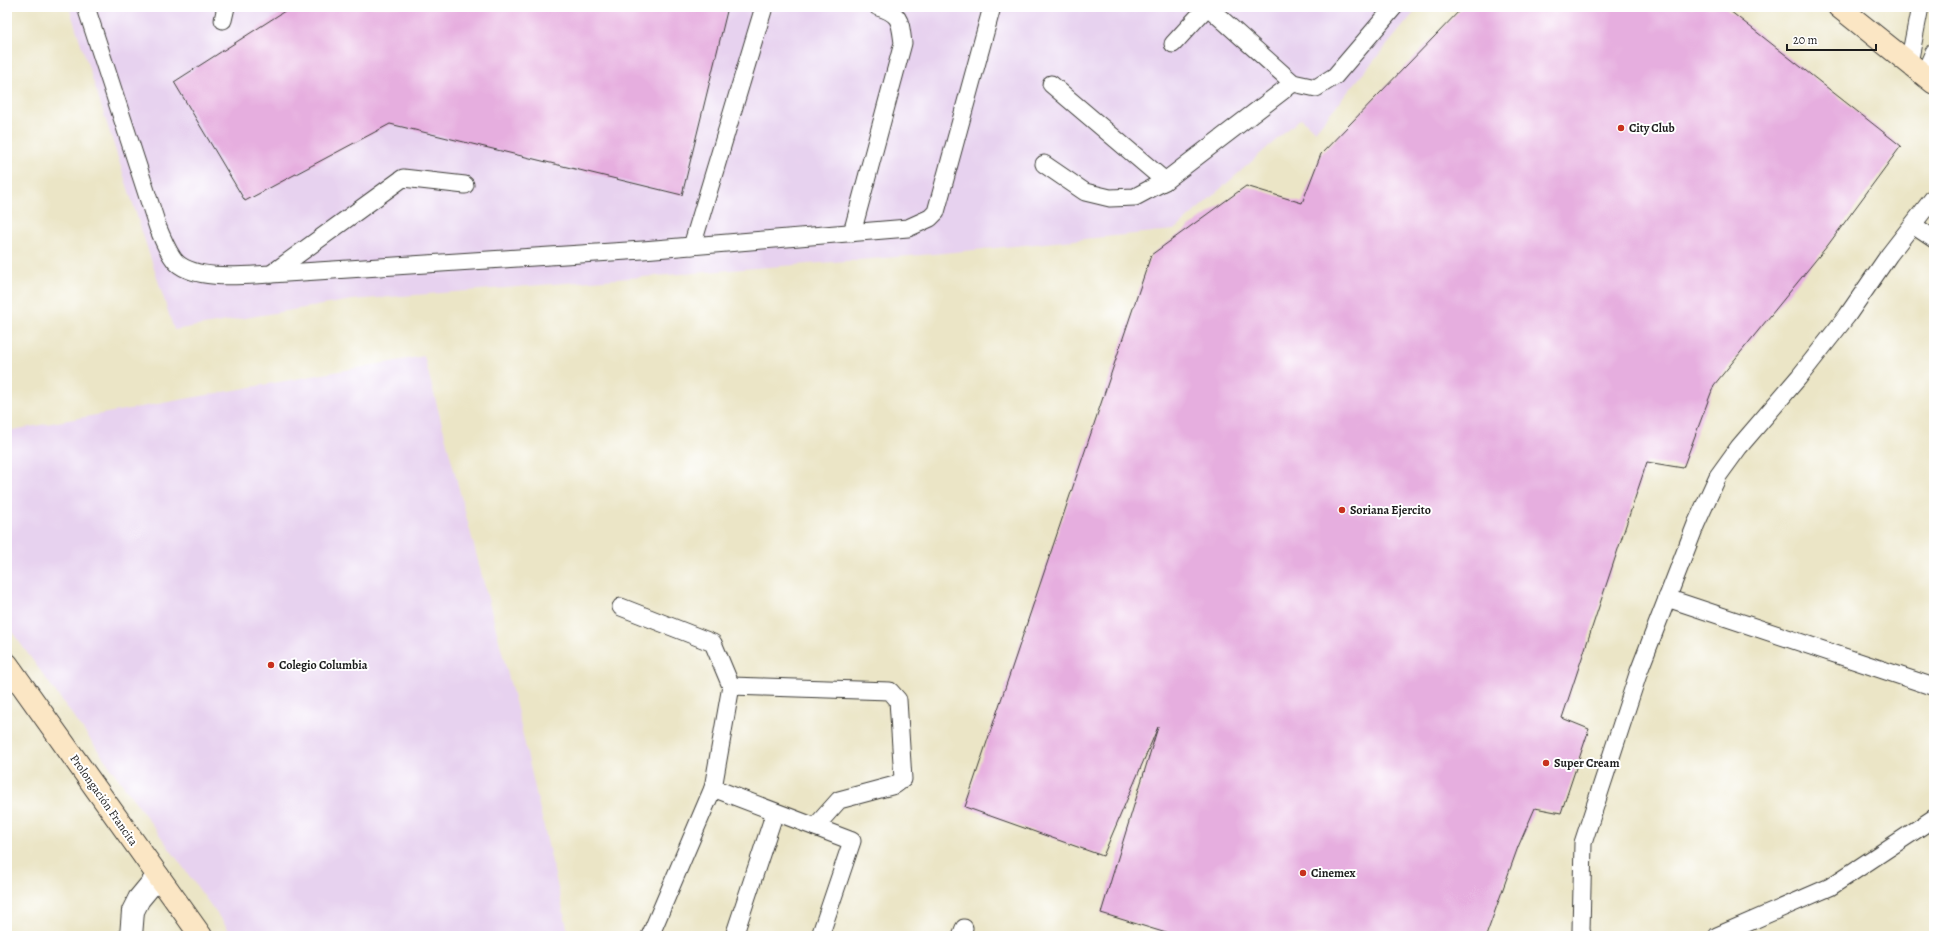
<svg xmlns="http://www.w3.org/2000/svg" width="1941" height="943" viewBox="0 0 1941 943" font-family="Alegreya,serif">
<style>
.built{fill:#e7d2ef}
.building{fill:#e6aedf}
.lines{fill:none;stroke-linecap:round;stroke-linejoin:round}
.lane-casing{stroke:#3b3a36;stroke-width:19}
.street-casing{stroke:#3b3a36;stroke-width:24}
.secondary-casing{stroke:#3b3a36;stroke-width:24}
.lane{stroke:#fff;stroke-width:17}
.street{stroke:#fff;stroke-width:22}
.secondary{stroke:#fbe6c4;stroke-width:22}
.poi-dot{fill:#c8321e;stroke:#fff;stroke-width:1.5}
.labels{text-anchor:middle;stroke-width:4;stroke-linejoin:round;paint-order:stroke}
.poi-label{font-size:12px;font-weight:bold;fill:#1c1c1c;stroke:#fff;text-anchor:start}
.street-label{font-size:12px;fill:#1c1c1c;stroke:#fff}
</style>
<rect width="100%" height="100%" fill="#fff"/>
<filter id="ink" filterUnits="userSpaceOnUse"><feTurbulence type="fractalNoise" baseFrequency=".025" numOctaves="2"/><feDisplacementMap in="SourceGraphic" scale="8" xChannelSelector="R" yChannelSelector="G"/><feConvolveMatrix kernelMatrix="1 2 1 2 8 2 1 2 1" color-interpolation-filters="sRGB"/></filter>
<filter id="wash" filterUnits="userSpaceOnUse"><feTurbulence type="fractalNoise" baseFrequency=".012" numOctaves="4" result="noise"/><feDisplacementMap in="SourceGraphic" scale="16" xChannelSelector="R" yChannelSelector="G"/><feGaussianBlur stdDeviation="0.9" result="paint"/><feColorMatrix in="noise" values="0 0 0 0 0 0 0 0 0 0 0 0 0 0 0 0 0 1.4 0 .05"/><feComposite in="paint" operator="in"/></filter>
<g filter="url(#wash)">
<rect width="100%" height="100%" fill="#ebe5c6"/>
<g class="built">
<path d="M69,7h1350l-104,124 -14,-13 -127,112 -240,24 -582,46 -178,30z"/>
<path d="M424,356l92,349 53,231h-336l-226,-311v-194z"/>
</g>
<g id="blocks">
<g class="building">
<path d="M291,7h437l-46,188 -292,-71 -145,77 -71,-119z"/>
<path d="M1463,7h262l176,139 -73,99 -114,140 -31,83 -36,-6 -85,256 27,11 -28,84 -26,-5 -17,39 -32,89h-310l-75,-23 57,-186 -55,129 -138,-49 186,-552 95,-69 56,17 19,-49z"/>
</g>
</g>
</g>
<g filter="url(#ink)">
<use href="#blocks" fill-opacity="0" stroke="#3b3a36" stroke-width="1"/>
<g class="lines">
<g class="lane-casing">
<g id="lane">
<path d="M86,7l72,221c5,11 10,26 19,35 21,18 68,12 94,11l372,-24 265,-22 22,-10 6,-6 56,-205"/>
<path d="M1208,7l85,76 23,5 19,-12 59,-69"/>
<path d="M223,20l3,-13"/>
<path d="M1173,44l34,-37"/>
<path d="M1909,63l11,-56"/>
<path d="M1924,75l10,-23"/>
<path d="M1051,84l114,97"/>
<path d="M1044,164l41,28 25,6 25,-1 30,-16 128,-98"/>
<path d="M1913,225l21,14"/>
<path d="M852,233l51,-190c-3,-22 -2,-29 -25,-36"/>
<path d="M692,246l72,-239"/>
<path d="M271,274l132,-96 62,7"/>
<path d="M1667,598l267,89"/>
<path d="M621,607l92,36 18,43 -18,102 -63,148"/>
<path d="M731,686l159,5 8,9 5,79 -8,6 -56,15 -24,27"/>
<path d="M713,788l139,53 -32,95"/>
<path d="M734,936l41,-124"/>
<path d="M961,936l3,-8"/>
<path d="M1583,936l-2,-5 2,-88 56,-172 57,-147 22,-48 21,-29 60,-70 48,-61 42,-61 45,-58"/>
<path d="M1717,936l113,-49 104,-69"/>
</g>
</g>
<g class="street-casing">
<path id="street" d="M131,936l2,-25 6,-12 19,-23"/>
</g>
<g class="secondary-casing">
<g id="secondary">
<path d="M1839,7l95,76"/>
<path d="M7,664l194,272"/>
</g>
</g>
<use href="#lane" class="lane"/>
<use href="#street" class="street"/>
<use href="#secondary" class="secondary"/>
</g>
</g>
<g class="poi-dot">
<circle cx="1621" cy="128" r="4"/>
<circle cx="1342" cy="510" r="4"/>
<circle cx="271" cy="665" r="4"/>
<circle cx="1546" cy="763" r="4"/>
<circle cx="1303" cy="873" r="4"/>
</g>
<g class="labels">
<g class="poi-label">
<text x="1629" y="132">City Club</text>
<text x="1350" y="514">Soriana Ejercito</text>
<text x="279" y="669">Colegio Columbia</text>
<text x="1554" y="767">Super Cream</text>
<text x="1311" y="877">Cinemex</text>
</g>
<g class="street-label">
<text transform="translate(104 800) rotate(55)" y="4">Prolongación Francita</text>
</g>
</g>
<rect width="1941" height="943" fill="none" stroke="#fff" stroke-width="24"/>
<path d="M1787 44v6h89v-6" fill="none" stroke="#1c1c1c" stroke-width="2"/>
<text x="1793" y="44" font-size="12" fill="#1c1c1c" stroke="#ffffff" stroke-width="3" paint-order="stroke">20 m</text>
</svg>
